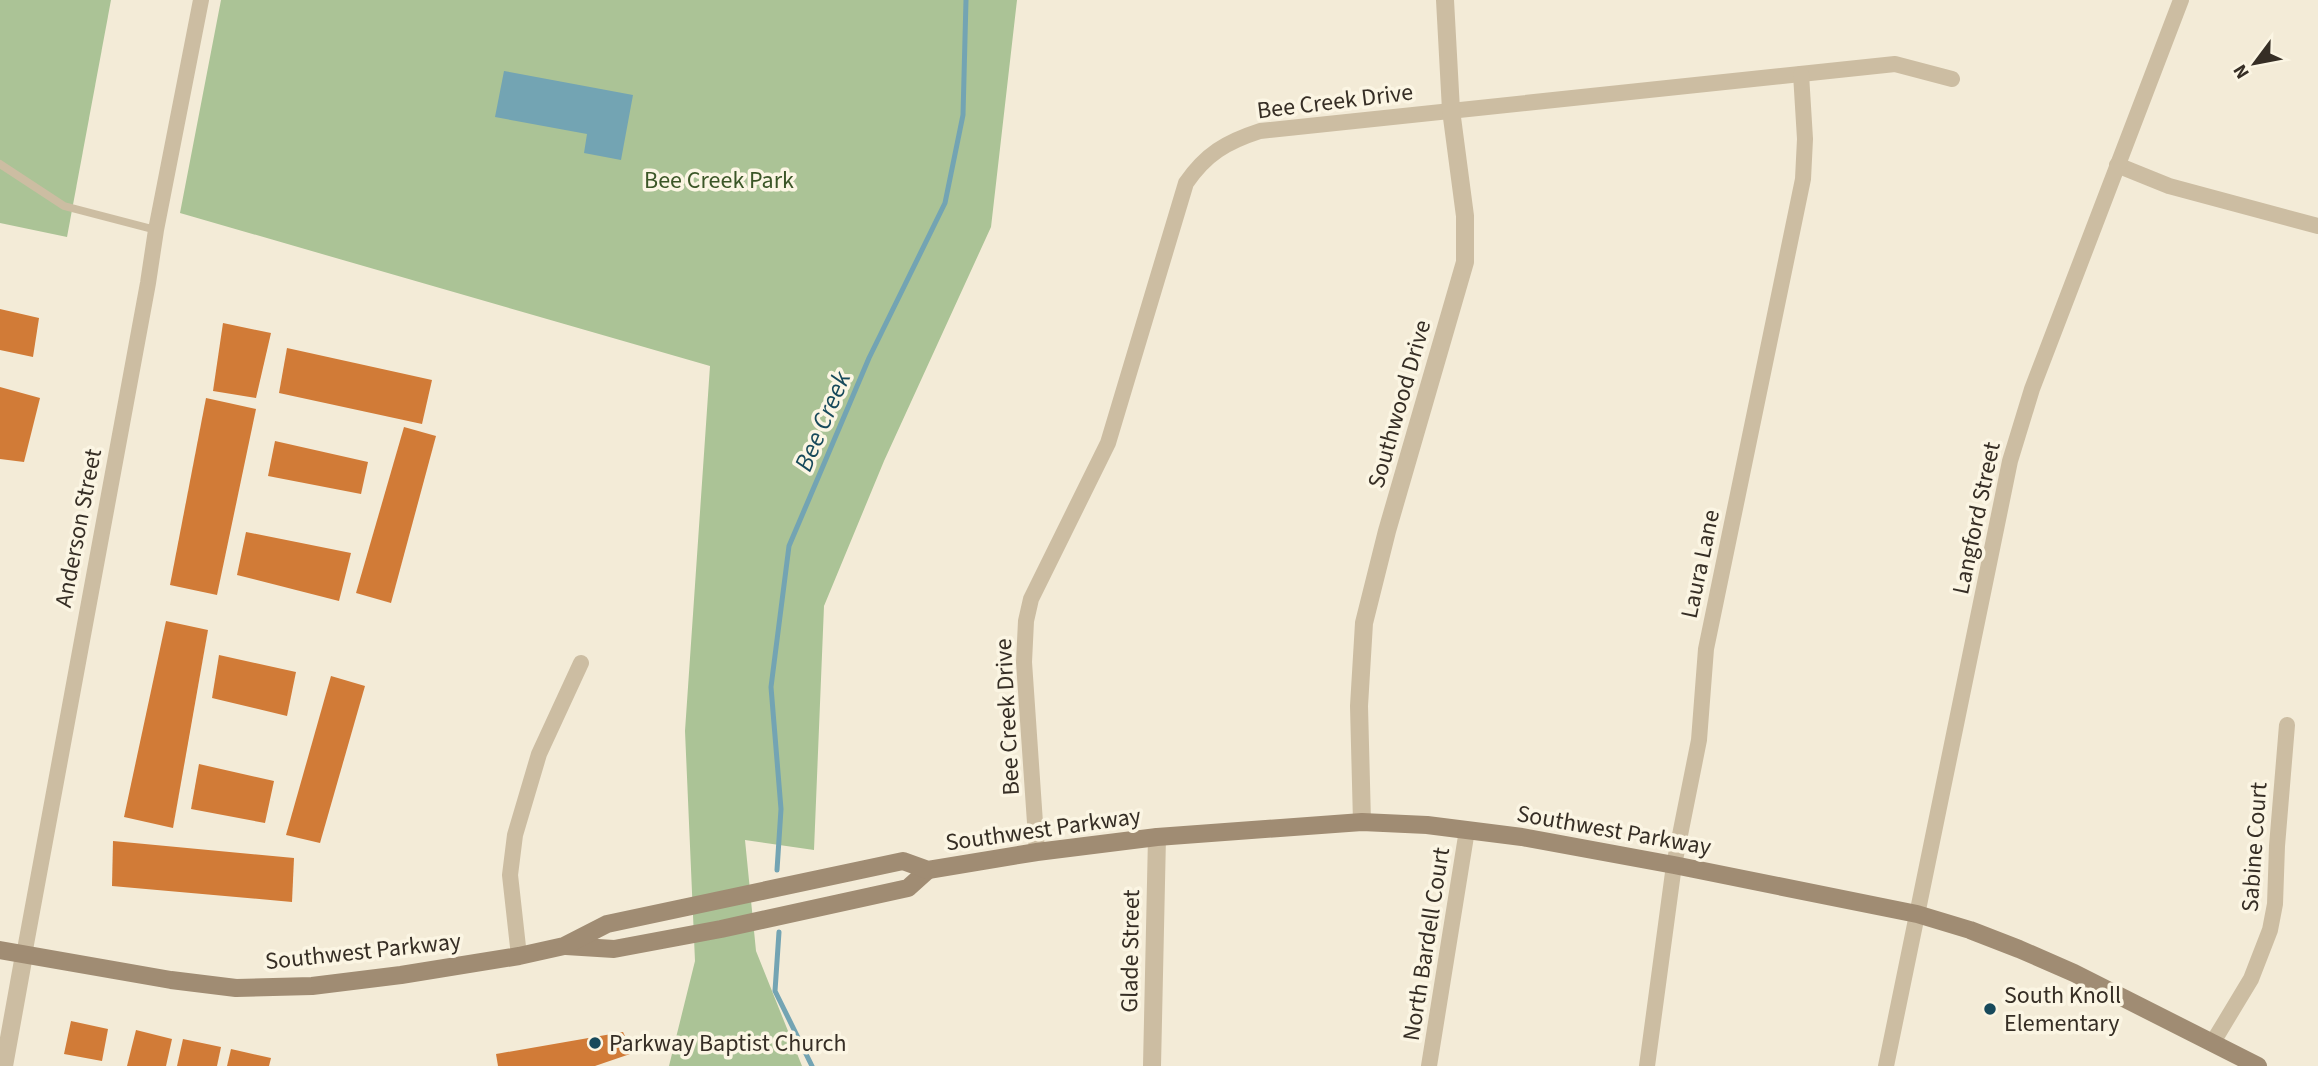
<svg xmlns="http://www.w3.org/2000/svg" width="2318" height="1066" viewBox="0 0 2318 1066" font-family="'Source Sans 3',sans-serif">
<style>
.green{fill:#abc396}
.water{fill:#73a4b3}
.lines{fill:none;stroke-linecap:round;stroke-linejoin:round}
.stream{stroke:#73a4b3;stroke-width:5}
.building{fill:#d17b37}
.service{stroke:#ccbda2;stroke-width:8}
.minor{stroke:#ccbda2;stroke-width:16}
.tertiary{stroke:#ccbda2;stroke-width:18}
.secondary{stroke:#a08c73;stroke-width:18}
.poi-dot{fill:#17495b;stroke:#fbf5e3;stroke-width:2.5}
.labels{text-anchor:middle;stroke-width:7;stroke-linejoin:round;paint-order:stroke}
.street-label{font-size:24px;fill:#362e25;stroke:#fbf5e3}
.park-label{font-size:24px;fill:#3b5627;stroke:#fbf5e3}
.poi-label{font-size:24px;fill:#362e25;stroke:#fbf5e3;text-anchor:start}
.water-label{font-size:26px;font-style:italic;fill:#17495b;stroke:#fbf5e3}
</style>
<rect width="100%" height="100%" fill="#f3ebd7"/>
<g class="green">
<path d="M0,0h111l-44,237 -67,-14z"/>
<path d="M221,0h796l-26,227 -107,234 -60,145 -10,244 -69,-10 11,111 46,115h-133l26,-105 -10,-230 25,-365 -530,-153z"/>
</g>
<path class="water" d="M504,71l129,24 -12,65 -37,-7 3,-19 -92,-17z"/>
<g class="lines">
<g class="stream">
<path d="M777,870l4,-61 -10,-122 18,-141 80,-188 76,-155 18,-88 3,-115"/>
<path d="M779,932l-4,59 37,75"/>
</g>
</g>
<g class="building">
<path d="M0,309l39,9 -6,39 -33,-7z"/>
<path d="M223,323l48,10 -15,65 -43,-7z"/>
<path d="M287,348l145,32 -10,44 -143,-31z"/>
<path d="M0,387l40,11 -16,64 -24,-3z"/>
<path d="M206,398l50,11 -39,186 -47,-10z"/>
<path d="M404,427l32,9 -45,167 -35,-10z"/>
<path d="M275,441l93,21 -7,32 -93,-18z"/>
<path d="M246,532l105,21 -12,48 -102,-26z"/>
<path d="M166,621l42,9 -35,198 -49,-11z"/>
<path d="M219,655l77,17 -9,44 -75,-18z"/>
<path d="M331,676l34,10 -45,157 -34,-8z"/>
<path d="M199,764l75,17 -9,42 -74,-14z"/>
<path d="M113,841l181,17 -2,44 -180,-16z"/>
<path d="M71,1021l37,8 -6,32 -38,-7z"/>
<path d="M136,1030l36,9 -6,27h-39z"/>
<path d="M623,1032l10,21 -38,13h-97l-2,-12z"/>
<path d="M183,1039l38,8 -4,19h-40z"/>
<path d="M231,1049l40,9 -2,8h-42z"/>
</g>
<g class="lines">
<path class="service" d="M0,164l64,42 92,24"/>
<g class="minor">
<path d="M2117,165l52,21 149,40"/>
<path d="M1037,852l-13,-190 2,-41 5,-22 77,-156 78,-260c20,-29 40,-41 74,-52l635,-67 57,15"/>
<path d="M24,955l124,-672 8,-53 45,-230"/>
<path d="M519,956l-9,-81 5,-40 24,-81 42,-91"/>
<path d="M2213,1042l38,-63 19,-49 5,-26 2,-58 10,-121"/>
<path d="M1429,1066l38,-236"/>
<path d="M1647,1066l27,-201 25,-125 7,-91 97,-470 2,-40 -4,-65"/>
<path d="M1886,1066l124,-605 22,-72 149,-389"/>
</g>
<g class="tertiary">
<path d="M1362,822l-3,-116 5,-83 23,-92 78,-269v-46l-14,-106 -6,-110"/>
<path d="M4,1066l20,-111"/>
<path d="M1152,1066l5,-229"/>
</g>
<g class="secondary">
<path d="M566,946l48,3 107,-20 187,-41 20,-18"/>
<path d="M0,950l171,30 65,8 76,-2 89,-11 118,-19 45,-10 43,-22 296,-63 25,9 109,-18 120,-15 205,-15 65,3 95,12 152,28 243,49 53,16 49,19 55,24 184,93"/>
</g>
</g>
<g class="poi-dot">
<circle cx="1990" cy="1009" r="7"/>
<circle cx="595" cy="1043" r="7"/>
</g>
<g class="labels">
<g class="street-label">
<text transform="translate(1335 101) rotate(-7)" y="8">Bee Creek Drive</text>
<text transform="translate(1399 404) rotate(-74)" y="8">Southwood Drive</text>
<text transform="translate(1976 518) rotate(-78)" y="8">Langford Street</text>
<text transform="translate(78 528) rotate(-79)" y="8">Anderson Street</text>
<text transform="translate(1700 564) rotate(-78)" y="8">Laura Lane</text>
<text transform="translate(1007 717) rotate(-93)" y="8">Bee Creek Drive</text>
<text transform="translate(1043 829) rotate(-8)" y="8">Southwest Parkway</text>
<text transform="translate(1614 830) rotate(10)" y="8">Southwest Parkway</text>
<text transform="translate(2254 847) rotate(-86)" y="8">Sabine Court</text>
<text transform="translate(1426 944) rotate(-81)" y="8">North Bardell Court</text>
<text transform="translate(363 951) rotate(-6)" y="8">Southwest Parkway</text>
<text transform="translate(1130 951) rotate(-89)" y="8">Glade Street</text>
</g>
<g class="park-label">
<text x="719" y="188">Bee Creek Park</text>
</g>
<g class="poi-label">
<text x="2004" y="1003">South Knoll<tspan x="2004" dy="28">Elementary</tspan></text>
<text x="609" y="1051">Parkway Baptist Church</text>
</g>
<g class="water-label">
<text transform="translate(822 421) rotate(-67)" y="9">Bee Creek</text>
</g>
</g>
<g transform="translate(2255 63) rotate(238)" stroke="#fbf5e3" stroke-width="5" paint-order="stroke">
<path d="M0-5L12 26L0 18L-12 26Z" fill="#362e25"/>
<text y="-10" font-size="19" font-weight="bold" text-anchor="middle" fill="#362e25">N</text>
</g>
</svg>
